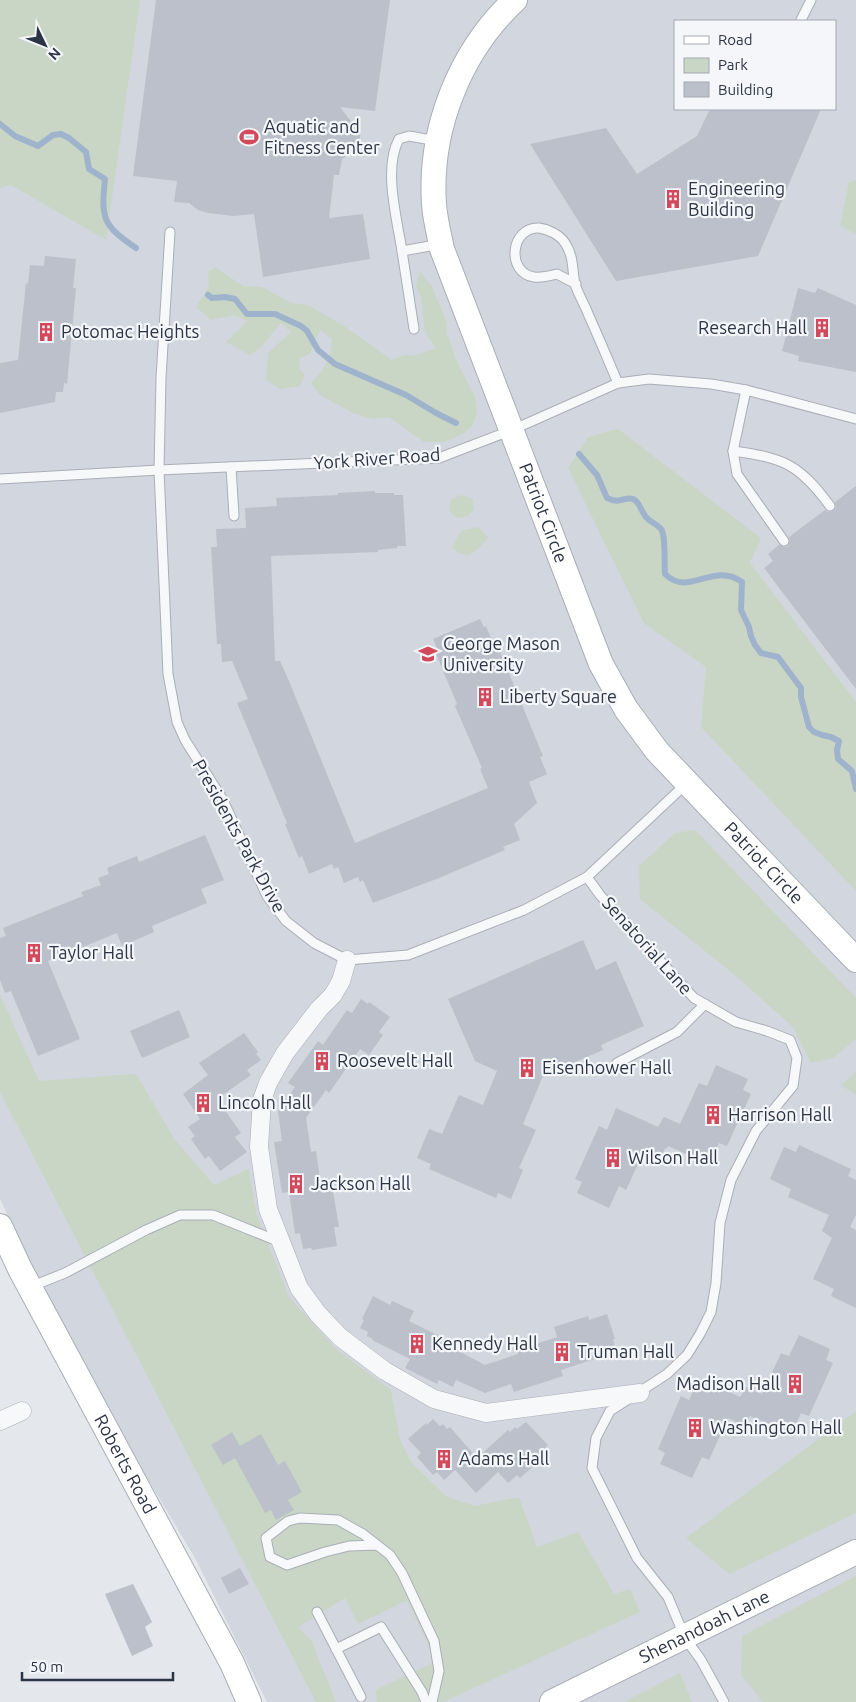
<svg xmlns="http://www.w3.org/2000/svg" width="856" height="1702" viewBox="0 0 856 1702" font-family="Ubuntu,sans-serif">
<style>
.built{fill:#d2d6de;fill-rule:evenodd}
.green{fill:#c9d6c5}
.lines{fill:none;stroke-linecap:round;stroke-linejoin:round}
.stream{stroke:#9fb4cc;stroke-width:6}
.building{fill:#bbc0ca}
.lane-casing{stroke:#a9aeb7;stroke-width:11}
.street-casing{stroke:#a9aeb7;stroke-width:19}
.secondary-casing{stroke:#a9aeb7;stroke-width:26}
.lane{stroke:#f7f8fa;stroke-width:9}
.street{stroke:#f7f8fa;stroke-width:18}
.secondary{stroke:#fff;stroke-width:24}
.labels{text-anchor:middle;stroke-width:4.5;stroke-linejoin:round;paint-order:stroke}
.poi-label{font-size:18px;fill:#2b3445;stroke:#f4f6f9;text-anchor:start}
.street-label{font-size:18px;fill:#2b3445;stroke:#f4f6f9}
</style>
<rect width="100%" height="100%" fill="#e4e7ec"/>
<path class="built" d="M0,0h856v1702h-589l-72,-144 -122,-204 -73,-155zM675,21h160v88h-160z"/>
<g class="green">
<path d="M0,0h140l-34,240 -95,-55 -11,3z"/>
<path d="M856,180v54l-16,-8 9,-44z"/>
<path d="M215,267l28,19 19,1 29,16 17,2 36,21 48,34 12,-5 10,1 21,-8 -10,-17 -4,-34 -5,-11 4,-15 12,16 15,36v10l10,29 18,35 2,14 -2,8 -4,8 -7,6 -11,6 -12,3h-17l-35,-25 -16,2 -20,-6 -33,-18 -9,-12c15,-16 19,-22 21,-44l-12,-9 -10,24 -11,5 1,11 5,5 -5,11 -20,3 -14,-9 2,-27 23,-21 -10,-9 -21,25 -10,7 -24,-13 21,-21 -12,-6 -24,5 -15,-13 13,-20 -1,-15z"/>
<path d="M618,429l143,109 -11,25 106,139v189l-155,-164 5,-60 -62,-44 -76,-155 20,-31z"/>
<path d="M461,495l11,3 2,12 -6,6 -11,2 -8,-7 2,-11z"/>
<path d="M479,527l9,11 -10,11 -10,7 -9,-3 -7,-6 10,-17z"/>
<path d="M695,830l161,168v41l-23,19 -22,5 -18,-36 -57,-51 -96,-77 -1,-33 36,-33z"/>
<path d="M0,995l39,86 97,-7 39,66 39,45 35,-16 7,44 33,84 46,51 56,42 9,50 11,22 36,35 28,9 44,-9 18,50 41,-15 36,62 16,-5 10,23 -197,90h-66l-1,-12 60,-29 -29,-61 -49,24 -13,-26 -47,29 13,13 25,62h-20l-316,-610z"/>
<path d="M856,1072v23l-15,-10z"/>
<path d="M856,1411v102l-127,61 -43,-36z"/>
<path d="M856,1576v126h-93l-22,-27 1,-39z"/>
<path d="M680,1673l12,29h-68z"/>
</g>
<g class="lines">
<g class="stream">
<path d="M0,124l15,12 23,10 15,-11 8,-1 8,4 17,14 3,17 16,10c-4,39 -3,46 31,69"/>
<path d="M208,295l4,3 13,-1 10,2 12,15h28l26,12 6,5 11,19 17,14 71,31 30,18 20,10"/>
<path d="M579,454l18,21 10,23c14,7 17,-2 26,1 7,3 7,10 11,15 3,7 12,9 17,15 5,6 3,36 4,45 24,24 48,-13 77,8l-1,28 8,17 2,9 4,9 6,8 17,4 23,31v9l8,30 5,5 8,3 9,2 8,4 -2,9 1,9 14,12 4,18"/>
</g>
</g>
<g class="building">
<path d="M156,0h234l-15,111 -35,-4 20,26v7l-1,7 -17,12 -3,16h-5l-5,43 34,-4 7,45 -107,18 -9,-63 -21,2 -25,-3 -10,-3 -9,-7 -15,-1 3,-21 -44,-5z"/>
<path d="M710,109h111l-63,147 -142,25 -86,-137 76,-16 31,46 60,-38z"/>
<path d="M45,256l31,3 -3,29h3l-9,96 -3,-1 -1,9h-7l-1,10 -55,11v-50l18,-3 8,-77 2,1 2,-19 14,1z"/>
<path d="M798,288l17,5 3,-5 38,17v67l-58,-11 1,-5 -17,-5z"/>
<path d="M856,486v203l-92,-121 9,-7 -5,-7 11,-9 5,2 4,-1 2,-5 -1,-4 36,-27 3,2 5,-1 3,-3 -1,-6z"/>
<path d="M375,491v2h19v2h9l3,51h-9v2l-19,2v2l-107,4 4,105h5l9,20 66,162 133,-55 -8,-19 2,-1 -27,-62 2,-2 -23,-55 3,-1 -4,-9 47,-20 4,8 2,-1 7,17 3,-1 47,114 -3,1 7,17 -18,8 8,21 -23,21 6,16 -17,7 2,3 -66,28 -66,25 -10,-23 -3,2 -2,-5 -14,6 -6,-16 -4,2 -2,-5 -23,10 -7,-18 -3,2 -14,-34 2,-1 -50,-120 11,-4 -16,-38 -10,1 -1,-18h-4l-6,-97h6l-1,-18 30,-1 -1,-20 32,-2 -1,-8 62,-3v-2z"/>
<path d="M205,835l19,45 -23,9 6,14 -55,23 2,6 -32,14 -5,-13 -69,28 32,78 -42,17 -27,-65 -6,2 -5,-13v-42l6,-2 -3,-8 80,-32 -2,-4 20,-7 -3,-7 11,-4 -2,-6 30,-12 2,6z"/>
<path d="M583,940l13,30 20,-9 28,65 -43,19 2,5 -60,26 -20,48 13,6 -17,38 4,2 -12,29 -13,-6 -2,5 -67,-29 2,-5 -14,-6 12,-29 13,5 17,-39 24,10 14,-34 -22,-10 -27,-62z"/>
<path d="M361,999l7,5 1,-2 21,15 -11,15 4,3 -14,20 -9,-6 -31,44 -3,-3 -20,28 5,34 5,-1 6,42 11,-2 6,36h-5l3,19 -25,4 -1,-2 -8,1 -3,-16 -5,1 -6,-42 -7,1 -8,-51 8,-1 -4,-30 17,-24 -7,-4 30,-42 5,4 24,-35 5,3z"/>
<path d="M179,1010l11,27 -48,21 -12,-27z"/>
<path d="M244,1033l14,19 -2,2 5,6 -14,10 4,5 -34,24 24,34 -6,4 12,15 -27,19 -11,-15 -4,3 -14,-20 4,-3 -7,-9 12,-8 -17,-25 25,-19 -9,-12z"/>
<path d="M716,1065l32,14 -5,11 8,4 -24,52 -8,-3 -10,21 -41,-18 -2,3 -1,-1 -3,8 -17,-7 -19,41 -7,-4 -10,22 -32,-15 5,-11 -7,-3 24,-53 8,4 9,-22 42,19 6,-10 16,7 19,-41 8,3z"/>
<path d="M799,1145l52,24 -3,7 8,4v35l-6,12 6,3v78l-25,-12 3,-7 -21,-10 19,-41 -10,-7 7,-16 -41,-18 3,-8 -21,-10 14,-32 12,5z"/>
<path d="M373,1296l17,9 2,-4 22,10 -5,10 48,24 -2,4 30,16 33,-11 -1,-4 40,-13 -3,-10 34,-11 1,4 18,-6 8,25h-2l2,8 -8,4 1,3 -7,3 -40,13 2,6 -49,16 -3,-8 -26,9 -29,-13 -3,7 -14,-7 -2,4 -32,-16 5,-9 -38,-19 1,-1 -6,-3 1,-4 -8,-4 4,-8 -2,-1z"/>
<path d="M799,1335l31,14 -4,11 7,3 -24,53 -8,-3 -9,21 -42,-18 -6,10 -16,-8 -19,42 -7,-3 -10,21 -32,-14 5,-11 -7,-4 23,-53 8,4 10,-22 41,19 6,-10 16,7 19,-41 8,3z"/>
<path d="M433,1419l7,7 3,-2 4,5 3,-2 27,31 31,-28 2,2 5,-5 2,2 9,-7 22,23 -14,13 4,4 -18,16 -3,-3 -9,8 -10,-11 -22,21 -21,-23 -11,10 -7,-8 -4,3 -16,-18 4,-4 -13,-14 18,-16 1,2z"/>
<path d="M232,1432l8,14 21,-12 17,31 7,-4 17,31 -14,8 6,10 -18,10 -5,-10 -6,3 -30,-55 -12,7 -12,-20z"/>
<path d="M240,1568l9,16 -20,10 -8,-16z"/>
<path d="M133,1584l19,38 -7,5 8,19 -21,10 -27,-62z"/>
</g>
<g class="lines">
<g class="lane-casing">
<g id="lane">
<path d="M801,20l10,-20"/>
<path d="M437,141l-28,-5 -10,3c-16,29 -2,80 3,112l39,-7"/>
<path d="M170,232l-9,146 -2,92 9,204 9,48 8,18 38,60 44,96 19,25 28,22 33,17 61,-5 116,-45 63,-33 100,-94"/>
<path d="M402,251l12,78"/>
<path d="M576,284l-19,-10c-8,2 -15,4 -23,3 -28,-4 -24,-50 5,-49 9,1 21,7 26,15 9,13 7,27 10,41 3,10 10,21 14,32 10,22 19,44 29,67"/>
<path d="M746,390l-13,61 4,23 47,67"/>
<path d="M733,451c51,7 66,13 97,55"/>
<path d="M231,467l3,49"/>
<path d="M0,479l159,-9 280,-12 73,-28 106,-47 31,-4 62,5 35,6 110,29"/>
<path d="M587,877l13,18 94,103 42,24 31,9 23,9 7,18 -4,28 -37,45 -25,49 -11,43 -4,60 -5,29 -11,22 -13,21 -20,19 -57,37 -14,27 -4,30 45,90 31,39 17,41 16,22 23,42"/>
<path d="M617,1063l60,-31 28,-28"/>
<path d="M30,1287l35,-14 81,-43 34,-15h33l67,27"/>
<path d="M377,1545l-28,1 -24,6 -38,13 -17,-8 -4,-19 22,-17 12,-3 38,2 25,14 27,21 12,18 32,68 5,30 -7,31"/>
<path d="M317,1612l44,85"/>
<path d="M336,1649l45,-22 41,65 4,10"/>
</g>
</g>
<g class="street-casing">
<g id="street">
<path d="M347,960l-6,21 -8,14 -14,14 -34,44 -17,30 -6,17 -3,47 9,62 31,79 19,26 22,23 45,34 49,28 52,14 154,-20"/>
<path d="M0,1421l22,-10"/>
</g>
</g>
<g class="secondary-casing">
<g id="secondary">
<path id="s1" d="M515,0c-55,51 -86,129 -81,204 1,15 5,30 8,45l159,415 25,45 31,42 199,209"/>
<path id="s2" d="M0,1226l20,43 212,394 17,39"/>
<path id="s3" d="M552,1702l304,-150"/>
</g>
</g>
<use href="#lane" class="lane"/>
<use href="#street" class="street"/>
<use href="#secondary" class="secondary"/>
</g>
<defs>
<g id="stadium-bare" transform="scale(1.5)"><path d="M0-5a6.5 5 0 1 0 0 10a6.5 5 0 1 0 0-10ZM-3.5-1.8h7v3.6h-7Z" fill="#d1495b" stroke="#f4f6f9" stroke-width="2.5" paint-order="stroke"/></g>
<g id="building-bare" transform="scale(1.5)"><path d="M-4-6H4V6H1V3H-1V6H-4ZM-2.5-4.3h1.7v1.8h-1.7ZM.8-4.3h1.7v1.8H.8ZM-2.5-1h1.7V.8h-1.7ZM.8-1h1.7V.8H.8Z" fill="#d1495b" stroke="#f4f6f9" stroke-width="2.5" paint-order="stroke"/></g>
<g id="university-bare" transform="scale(1.5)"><path d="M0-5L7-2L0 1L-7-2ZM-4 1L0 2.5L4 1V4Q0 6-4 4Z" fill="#d1495b" stroke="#f4f6f9" stroke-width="2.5" paint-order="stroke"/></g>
</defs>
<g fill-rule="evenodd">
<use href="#stadium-bare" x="249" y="137"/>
<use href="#building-bare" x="673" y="199"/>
<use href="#building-bare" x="822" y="328"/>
<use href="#building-bare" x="46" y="332"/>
<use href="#university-bare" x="428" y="654"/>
<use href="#building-bare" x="485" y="697"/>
<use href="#building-bare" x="34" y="953"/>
<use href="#building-bare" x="322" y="1061"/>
<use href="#building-bare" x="527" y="1068"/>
<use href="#building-bare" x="203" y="1103"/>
<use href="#building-bare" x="713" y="1115"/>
<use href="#building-bare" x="613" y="1158"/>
<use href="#building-bare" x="296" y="1184"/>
<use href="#building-bare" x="417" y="1344"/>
<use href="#building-bare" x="562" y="1352"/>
<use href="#building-bare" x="795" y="1384"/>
<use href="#building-bare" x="695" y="1428"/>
<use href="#building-bare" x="444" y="1459"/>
</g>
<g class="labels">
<g class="poi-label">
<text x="264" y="133">Aquatic and<tspan x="264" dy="21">Fitness Center</tspan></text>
<text x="688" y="195">Engineering<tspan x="688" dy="21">Building</tspan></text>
<text x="807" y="334" text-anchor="end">Research Hall</text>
<text x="61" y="338">Potomac Heights</text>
<text x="443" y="650">George Mason<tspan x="443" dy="21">University</tspan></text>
<text x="500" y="703">Liberty Square</text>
<text x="49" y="959">Taylor Hall</text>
<text x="337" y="1067">Roosevelt Hall</text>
<text x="542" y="1074">Eisenhower Hall</text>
<text x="218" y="1109">Lincoln Hall</text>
<text x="728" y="1121">Harrison Hall</text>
<text x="628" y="1164">Wilson Hall</text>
<text x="311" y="1190">Jackson Hall</text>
<text x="432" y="1350">Kennedy Hall</text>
<text x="577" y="1358">Truman Hall</text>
<text x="780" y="1390" text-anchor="end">Madison Hall</text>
<text x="710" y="1434">Washington Hall</text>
<text x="459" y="1465">Adams Hall</text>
</g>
<g class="street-label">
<text transform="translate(377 459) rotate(-4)" y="6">York River Road</text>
<text dy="6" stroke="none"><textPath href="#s1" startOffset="555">Patriot Circle</textPath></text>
<text transform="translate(239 836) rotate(61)" y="6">Presidents Park Drive</text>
<text dy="6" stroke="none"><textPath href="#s1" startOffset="975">Patriot Circle</textPath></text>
<text transform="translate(647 946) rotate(48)" y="6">Senatorial Lane</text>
<text dy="6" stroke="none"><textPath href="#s2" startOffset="269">Roberts Road</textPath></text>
<text dy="6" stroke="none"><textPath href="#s3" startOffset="170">Shenandoah Lane</textPath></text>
</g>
</g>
<rect x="674" y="20" width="162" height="90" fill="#f4f6f9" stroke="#a4a8b1"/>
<rect x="684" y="36" width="25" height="8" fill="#ffffff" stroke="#a4a8b1"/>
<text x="718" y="45" font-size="15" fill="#2b3445">Road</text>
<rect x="684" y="58" width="25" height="15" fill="#c9d6c5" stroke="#a4a8b1"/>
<text x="718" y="70" font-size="15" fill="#2b3445">Park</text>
<rect x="684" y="82" width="25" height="15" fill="#bbc0ca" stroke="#a4a8b1"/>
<text x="718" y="95" font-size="15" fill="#2b3445">Building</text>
<g transform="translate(45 45) rotate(133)" stroke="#f4f6f9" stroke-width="4" paint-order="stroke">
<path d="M0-4L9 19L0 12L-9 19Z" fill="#2b3445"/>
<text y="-8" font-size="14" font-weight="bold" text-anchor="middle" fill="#2b3445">N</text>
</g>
<path d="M22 1672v8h151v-8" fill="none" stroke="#2b3445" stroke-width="2.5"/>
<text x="30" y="1672" font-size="15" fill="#2b3445" stroke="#f4f6f9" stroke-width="4" paint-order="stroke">50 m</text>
</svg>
